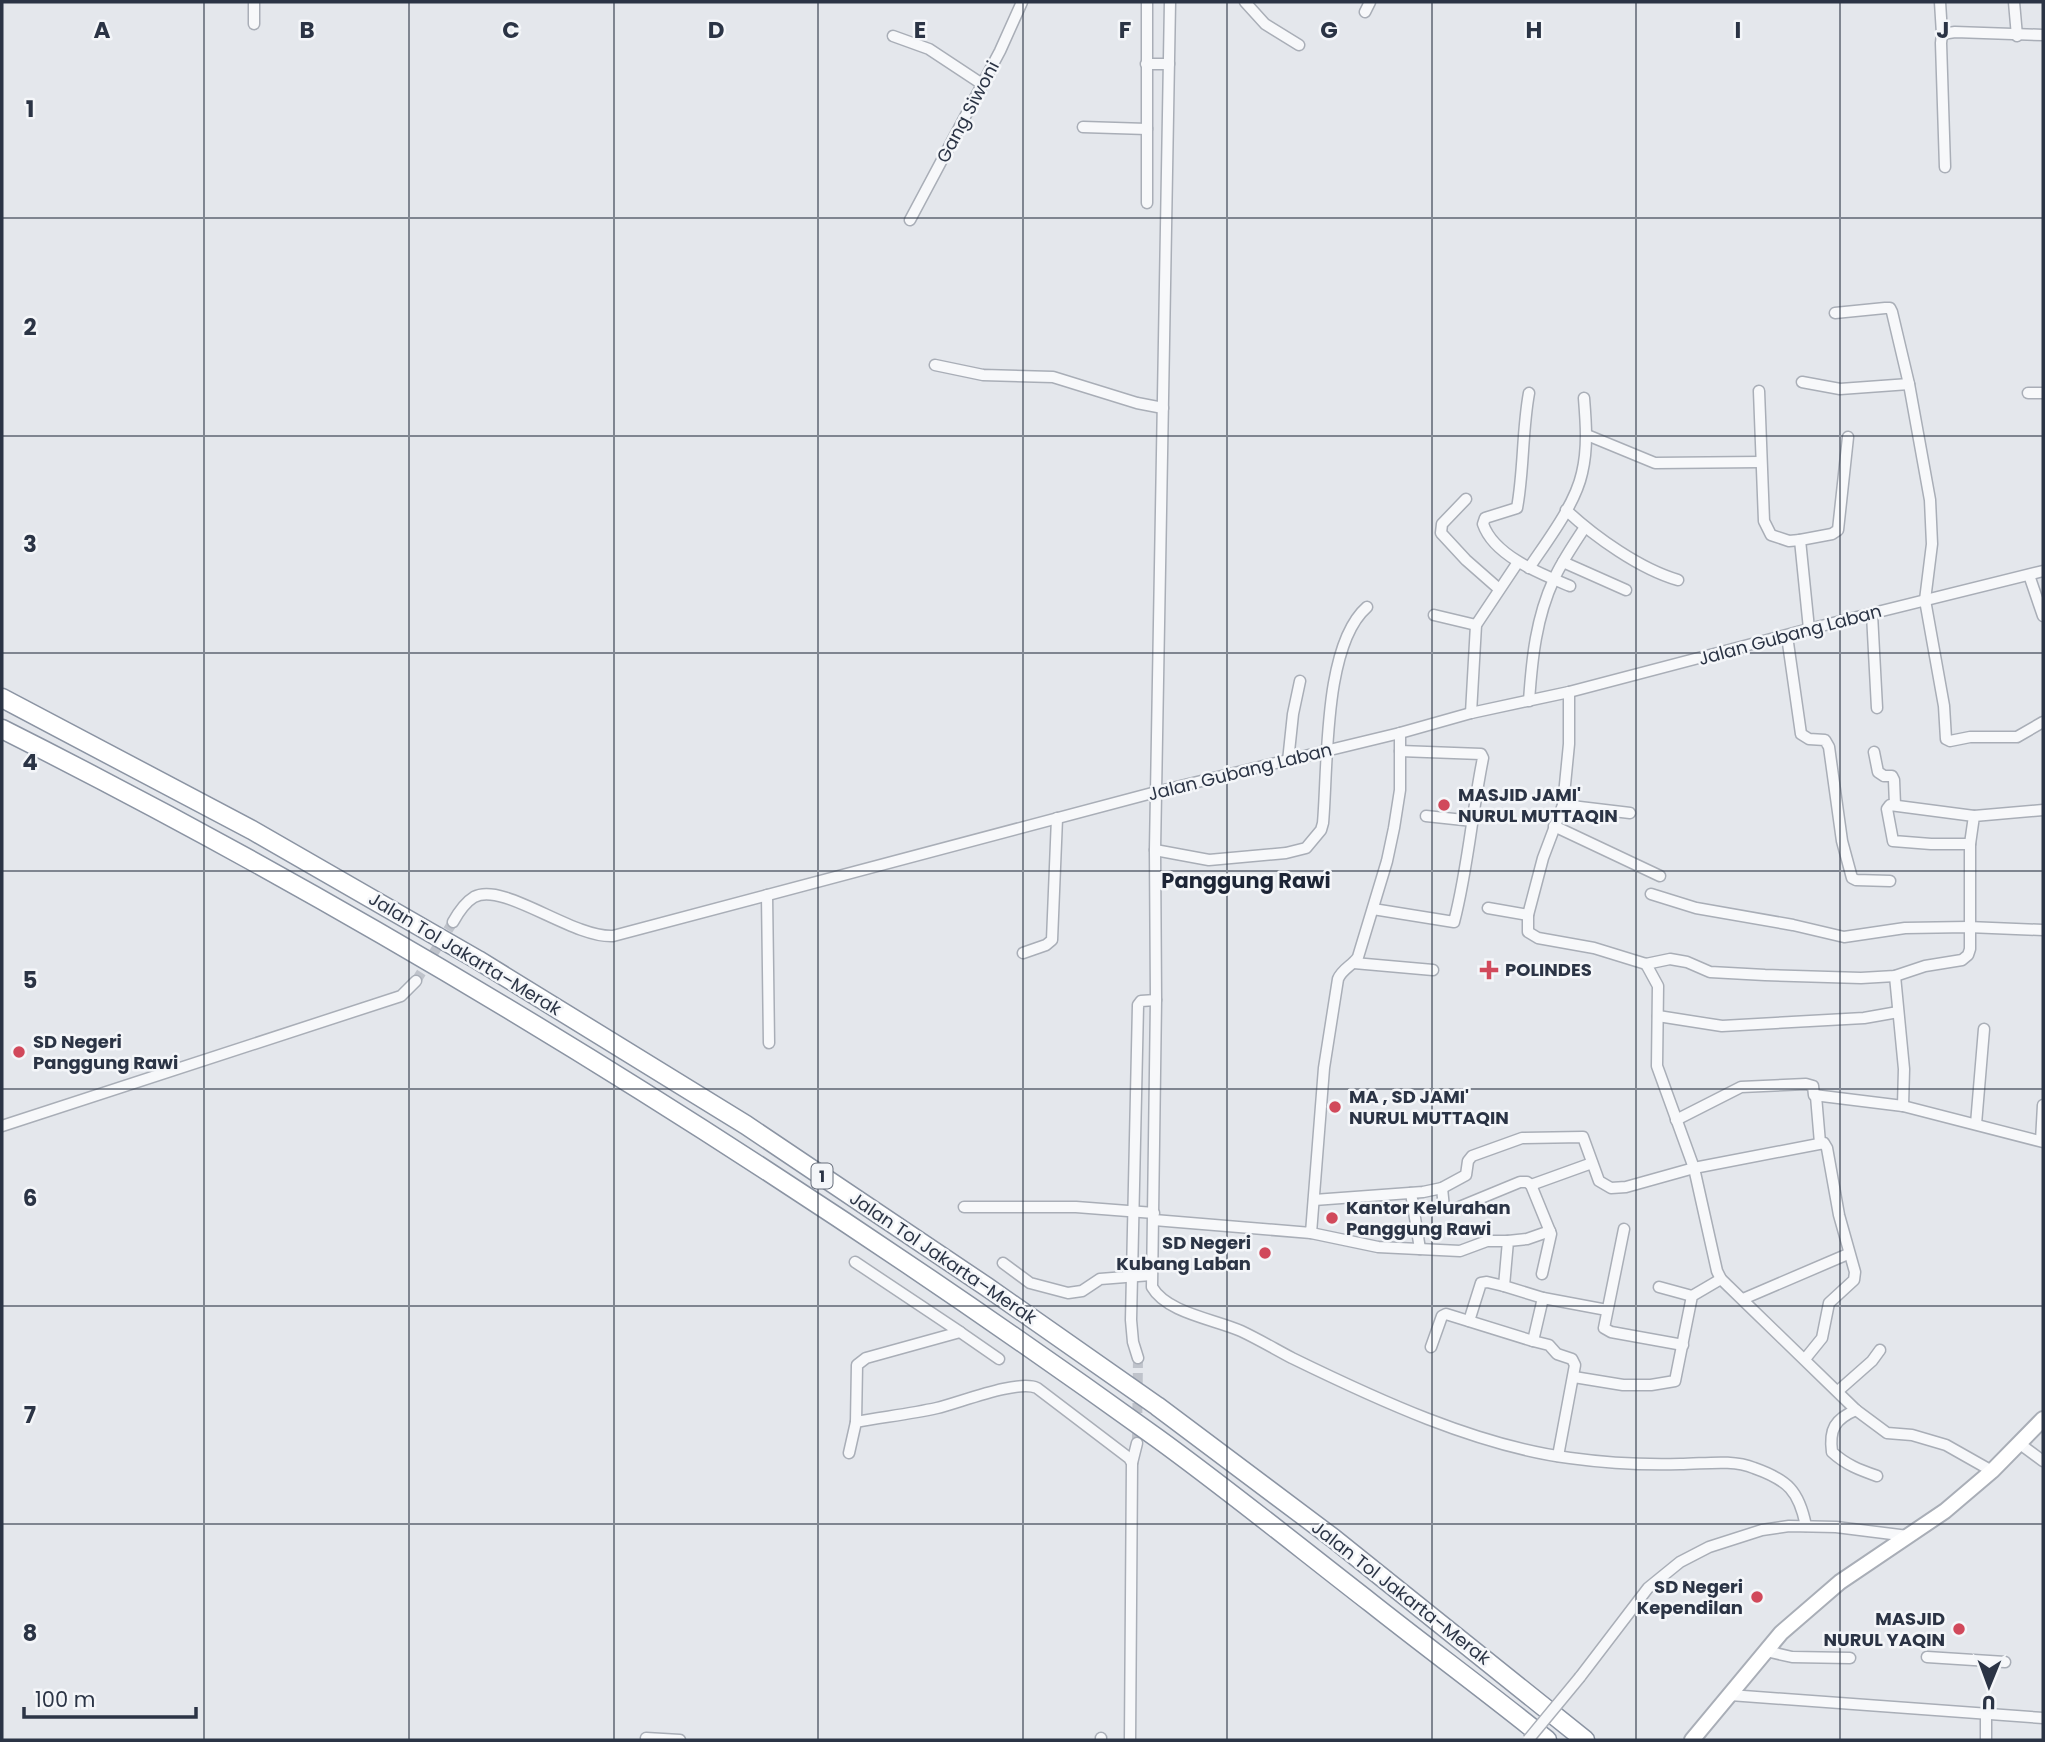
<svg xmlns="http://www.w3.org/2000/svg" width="2045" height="1742" viewBox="0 0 2045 1742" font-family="Poppins,sans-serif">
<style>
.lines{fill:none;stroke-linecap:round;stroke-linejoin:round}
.street-tunnel{stroke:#bfc3cb;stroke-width:10;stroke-dasharray:10 5;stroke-linecap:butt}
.street-casing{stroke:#a9aeb7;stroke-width:13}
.secondary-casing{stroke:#a9aeb7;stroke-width:18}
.highway-casing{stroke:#8b94a3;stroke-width:21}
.street{stroke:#f7f8fa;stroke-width:10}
.secondary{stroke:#fff;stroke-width:14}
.highway{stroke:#fff;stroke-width:18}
.street-bridge-casing{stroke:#a9aeb7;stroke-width:13;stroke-linecap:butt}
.street-bridge{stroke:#f7f8fa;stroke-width:10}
.grid{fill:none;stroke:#2b3445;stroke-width:2;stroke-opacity:0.55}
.poi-dot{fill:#d1495b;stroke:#f4f6f9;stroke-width:2.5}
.labels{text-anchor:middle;stroke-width:5;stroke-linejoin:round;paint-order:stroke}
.shield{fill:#f4f6f9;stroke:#676e7b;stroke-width:2}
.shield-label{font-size:16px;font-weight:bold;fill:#2b3445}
.street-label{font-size:18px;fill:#2b3445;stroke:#f4f6f9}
.poi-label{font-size:18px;font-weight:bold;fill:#2b3445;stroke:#f4f6f9;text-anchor:start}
.quarter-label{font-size:21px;font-weight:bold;fill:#1d2536;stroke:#f4f6f9}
.grid-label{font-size:23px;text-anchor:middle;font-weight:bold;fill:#2b3445;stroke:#f4f6f9;stroke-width:5;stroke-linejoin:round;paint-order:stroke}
</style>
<rect width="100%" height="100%" fill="#e4e7ec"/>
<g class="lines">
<g class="street-tunnel">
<path d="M416,981l37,-59"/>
<path d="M1137,1443l1,-85"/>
</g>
<g class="street-casing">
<g id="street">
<path d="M1170,2l-15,848 1,150 -4,287c15,26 62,32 89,44 17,8 34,18 51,27 84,41 185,88 278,100 36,5 73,7 110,6 24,0 52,-5 74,4 34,12 45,23 52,58"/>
<path d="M1245,2l20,22 34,21"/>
<path d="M1940,2l2,32"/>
<path d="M2014,2l3,34"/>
<path d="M1365,12l5,-10"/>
<path d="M254,24v-22"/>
<path d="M893,36l36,13 53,35"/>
<path d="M1146,64h23"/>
<path d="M1083,127l64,2"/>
<path d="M1945,167l-4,-124 1,-9 13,-2 88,3"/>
<path d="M1147,203v-201"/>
<path d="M910,220l90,-169 22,-49"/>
<path d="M1835,313l50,-5h5l2,4 17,72 21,116 2,44 -7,56 19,106 2,33 4,2 20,-4h47l26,-15"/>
<path d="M935,365l48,10 70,2 84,26 26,5"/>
<path d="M1802,382l38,7 69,-5"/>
<path d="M1759,391l5,130 7,14 18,6 11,-1"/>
<path d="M1529,393c-7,38 -5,77 -12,115l-32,10 -2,6c11,32 58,50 87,62"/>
<path d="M2028,393h15"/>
<path d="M1587,435l68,28 106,-1"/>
<path d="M1466,499l-24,25 -1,9 25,27 33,29"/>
<path d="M1566,510c29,27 74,59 112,70"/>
<path d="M1563,562l63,28"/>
<path d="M1529,568c18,-27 46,-63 53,-95 6,-25 4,-50 2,-75"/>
<path d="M2029,575l14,41"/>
<path d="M1872,614l5,94"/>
<path d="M1434,615l42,10"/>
<path d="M1809,629l-9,-89 32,-6 6,-4 10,-93"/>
<path d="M1787,636l14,98 8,5 16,1 4,7 13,94 10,37 4,2 34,1"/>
<path d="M1569,692v52l-6,61 -20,53 -15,57v17l10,6 56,10 52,16 24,-5 17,3 23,10 55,3 96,3 34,-2 30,-10 37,-6 6,-5 2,-6v-105h-39l-38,-3 -6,-32 3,-4 84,11"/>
<path d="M1529,701c3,-43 7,-83 25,-122 8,-18 20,-35 31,-52"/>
<path d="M1471,713l5,-88 42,-63"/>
<path d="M1874,752l4,20 6,4h8l2,4 1,25"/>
<path d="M1288,761l5,-47 7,-33"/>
<path d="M1563,805l67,8"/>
<path d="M1426,816l47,5"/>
<path d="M1554,826l106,50"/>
<path d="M1970,844l4,-28 69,-6"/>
<path d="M1155,850l54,10 77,-7 20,-5 15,-18 2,-7c5,-56 0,-178 44,-216"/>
<path d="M1651,894l45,14 97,17 51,12 61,-9 63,-1 75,3"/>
<path d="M767,895l2,148"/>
<path d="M1488,908l40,7"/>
<path d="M1373,909l81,13c14,-54 18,-110 29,-164l-2,-4 -81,-3"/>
<path d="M453,922c5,-9 11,-19 21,-25 29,-16 98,41 139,39l543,-144 244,-59 71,-20 98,-21 240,-63 234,-58"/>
<path d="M1023,953l23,-8 6,-5 5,-122"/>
<path d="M1354,963l79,7"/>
<path d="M1646,964l12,22 -1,80 37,102 23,103 4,8 135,131 31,23 25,2 34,10 46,26"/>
<path d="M1895,976l9,93 -1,37"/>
<path d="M1658,1016l64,10 142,-8 34,-6"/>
<path d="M1816,1096l4,47"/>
<path d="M1676,1120l65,-33 65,-3 7,2 1,9 89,11 140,36"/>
<path d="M1976,1124l8,-95"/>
<path d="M2,1126l399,-130 15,-15"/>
<path d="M2041,1141l2,-36"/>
<path d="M1442,1188l2,20 8,2 68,-28h7l4,3"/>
<path d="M1411,1193l9,56"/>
<path d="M1314,1200l109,-8 19,-4 24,-13 2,-14 4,-5 50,-18 61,-1 16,44 12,7 15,-1 68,-19 130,-25 3,5 12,67 16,57 -1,8 -25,23 -7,35 -17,21"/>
<path d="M964,1207h112l78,6"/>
<path d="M1154,1220l157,13 13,-165 14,-89c4,-10 14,-13 20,-22l29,-96 7,-33 6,-38v-57"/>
<path d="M1624,1229l-20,99 7,4 72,13"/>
<path d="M1550,1231l-23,8 -19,2 -4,45 39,12 64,12"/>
<path d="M1311,1233l67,14 82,4 27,-10h21"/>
<path d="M855,1262l105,70"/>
<path d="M1003,1263l27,20 38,10 14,-2 18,-12 51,-4"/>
<path d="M1542,1274l9,-40 -20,-49 61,-22"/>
<path d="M1659,1287l33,9"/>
<path d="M1543,1298l-10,43 16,4 8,9 15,5 3,6 -17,91"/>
<path d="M1743,1299l105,-45"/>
<path d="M1469,1321l12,-38 6,-1 17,4"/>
<path d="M1431,1347l11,-31 4,-2 87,27"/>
<path d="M1138,1358l-5,-16 -2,-22 7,-315 3,-4 15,-1"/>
<path d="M1574,1377l49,8h28l24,-4 17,-85 29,-17"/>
<path d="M1838,1391l34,-30 8,-11"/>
<path d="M1856,1410c-21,9 -27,19 -24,42 14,13 28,18 45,24"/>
<path d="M856,1422l1,-57 9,-7 94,-26 39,27"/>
<path d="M2020,1444l23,17"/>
<path d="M849,1453l7,-31c27,-5 54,-8 81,-14 22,-5 81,-29 100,-20l92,70 3,5 -2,277"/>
<path d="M1132,1463l5,-20"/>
<path d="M1766,1651l26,6 58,1"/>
<path d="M1927,1657l78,5"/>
<path d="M1580,1677l68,-89 32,-26 29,-15 53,-17 27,-4 47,1 72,9"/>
<path d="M1730,1695l313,23"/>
<path d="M1986,1713v27"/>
<path d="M646,1738l34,2"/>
<path d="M1101,1740v-2"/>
</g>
</g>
<g class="secondary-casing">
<path id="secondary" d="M1692,1740l89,-107 59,-51 105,-71 47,-40 51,-52"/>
</g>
<g class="highway-casing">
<g id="highway">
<path d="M2,698l250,132 226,130 268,165 241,162 170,119 176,132 252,202"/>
<path d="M2,729c404,203 788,445 1155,709 73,53 143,110 214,165 58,46 118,90 176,137"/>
</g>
</g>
<use href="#street" class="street"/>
<use href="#secondary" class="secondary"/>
<use href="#highway" class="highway"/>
<g class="street-bridge-casing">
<path id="street-bridge" d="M1528,1740l52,-63"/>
</g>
<use href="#street-bridge" class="street-bridge"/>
</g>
<path class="grid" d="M204,2v1738M409,2v1738M614,2v1738M818,2v1738M1023,2v1738M1227,2v1738M1432,2v1738M1636,2v1738M1840,2v1738M2,218h2041M2,436h2041M2,653h2041M2,871h2041M2,1089h2041M2,1306h2041M2,1524h2041"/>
<g class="poi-dot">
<circle cx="1444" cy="805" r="7"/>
<path d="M1485.5 959.5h7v7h7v7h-7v7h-7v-7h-7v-7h7z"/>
<circle cx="19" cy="1052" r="7"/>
<circle cx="1335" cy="1107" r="7"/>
<circle cx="1332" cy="1218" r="7"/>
<circle cx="1265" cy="1253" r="7"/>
<circle cx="1757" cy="1597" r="7"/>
<circle cx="1959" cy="1629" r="7"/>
</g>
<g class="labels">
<rect class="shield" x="811.5" y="1163.5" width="21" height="25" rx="5"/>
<g class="shield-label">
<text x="822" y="1182">1</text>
</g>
<g class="street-label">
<text transform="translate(968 112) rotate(-62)" y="6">Gang Siwoni</text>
<text transform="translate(1790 635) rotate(-15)" y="6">Jalan Gubang Laban</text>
<text transform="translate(1240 772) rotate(-14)" y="6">Jalan Gubang Laban</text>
<text transform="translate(465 954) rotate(31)" y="6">Jalan Tol Jakarta–Merak</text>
<text transform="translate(943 1258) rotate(34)" y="6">Jalan Tol Jakarta–Merak</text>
<text transform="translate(1401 1593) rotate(38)" y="6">Jalan Tol Jakarta–Merak</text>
</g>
<g class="poi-label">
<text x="1458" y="801">MASJID JAMI'<tspan x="1458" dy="21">NURUL MUTTAQIN</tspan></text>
<text x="1505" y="976">POLINDES</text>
<text x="33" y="1048">SD Negeri<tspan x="33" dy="21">Panggung Rawi</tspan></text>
<text x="1349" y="1103">MA , SD JAMI'<tspan x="1349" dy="21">NURUL MUTTAQIN</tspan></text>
<text x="1346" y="1214">Kantor Kelurahan<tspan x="1346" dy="21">Panggung Rawi</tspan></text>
<text x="1251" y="1249" text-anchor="end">SD Negeri<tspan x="1251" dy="21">Kubang Laban</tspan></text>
<text x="1743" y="1593" text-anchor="end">SD Negeri<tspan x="1743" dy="21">Kependilan</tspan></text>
<text x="1945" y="1625" text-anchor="end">MASJID<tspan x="1945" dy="21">NURUL YAQIN</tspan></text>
</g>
<g class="quarter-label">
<text x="1246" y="888">Panggung Rawi</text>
</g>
</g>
<g class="grid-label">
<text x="102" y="38">A</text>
<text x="307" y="38">B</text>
<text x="511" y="38">C</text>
<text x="716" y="38">D</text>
<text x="920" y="38">E</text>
<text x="1125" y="38">F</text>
<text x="1329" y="38">G</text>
<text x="1534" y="38">H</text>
<text x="1738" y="38">I</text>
<text x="1943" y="38">J</text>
<text x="30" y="117">1</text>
<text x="30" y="335">2</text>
<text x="30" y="552">3</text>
<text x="30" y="770">4</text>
<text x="30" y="988">5</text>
<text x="30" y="1206">6</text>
<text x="30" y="1423">7</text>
<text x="30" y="1641">8</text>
</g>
<rect width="2045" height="1742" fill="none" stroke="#2b3445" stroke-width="7"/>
<g transform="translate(1989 1686) rotate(181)" stroke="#f4f6f9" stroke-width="5" paint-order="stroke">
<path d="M0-5L12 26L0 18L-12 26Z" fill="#2b3445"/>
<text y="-10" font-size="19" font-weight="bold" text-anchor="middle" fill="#2b3445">U</text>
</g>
<path d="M24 1707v10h172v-10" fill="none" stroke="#2b3445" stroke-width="3.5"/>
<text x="35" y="1707" font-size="21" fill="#2b3445" stroke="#f4f6f9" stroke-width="5" paint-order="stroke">100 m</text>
</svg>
